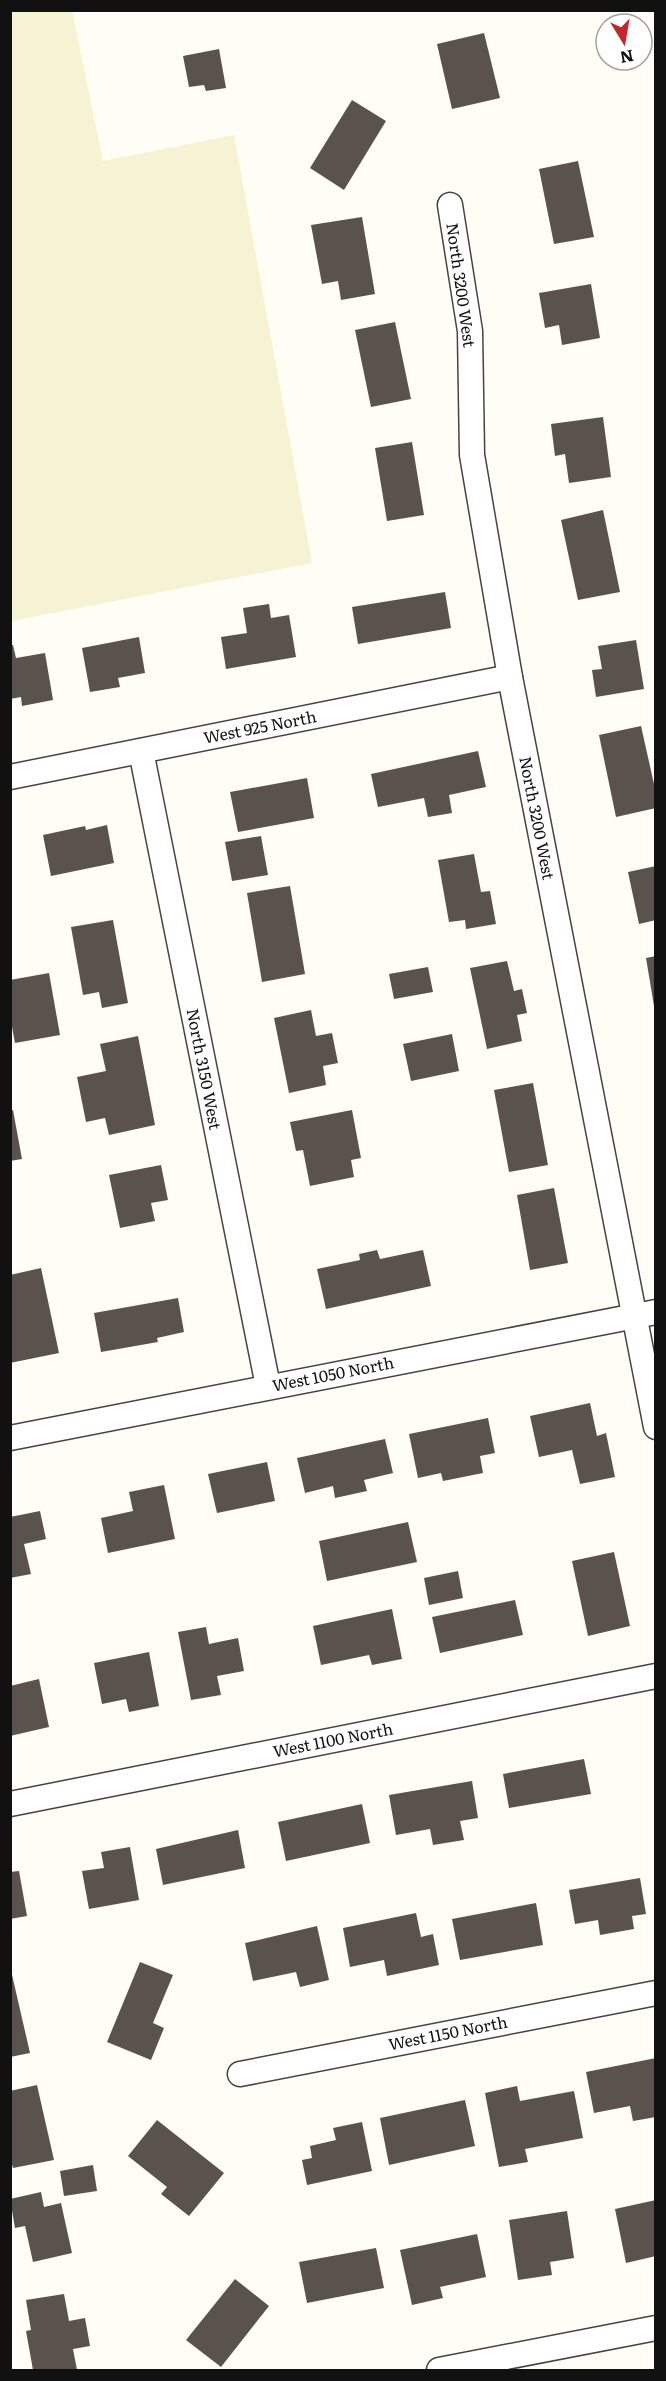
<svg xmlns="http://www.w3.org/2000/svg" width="666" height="2381" viewBox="0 0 666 2381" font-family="Literata,serif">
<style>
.farmland{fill:#f6f3d4}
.building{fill:#5a524d}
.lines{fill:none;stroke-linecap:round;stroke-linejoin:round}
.street-casing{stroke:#444;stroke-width:27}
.street{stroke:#fff;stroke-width:24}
.labels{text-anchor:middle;stroke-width:6;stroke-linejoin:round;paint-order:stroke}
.street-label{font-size:16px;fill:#111;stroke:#fff}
</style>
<rect width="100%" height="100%" fill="#fffdf5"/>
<path class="farmland" d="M11,10l61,1 31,150 131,-26 78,428 -301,58z"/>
<g class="building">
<path d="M484,33l16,65 -48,11 -15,-65z"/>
<path d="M219,49l7,39 -20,3 -2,-6 -15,2 -6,-31z"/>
<path d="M352,100l34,21 -42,69 -34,-22z"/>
<path d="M578,161l16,76 -40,7 -15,-75z"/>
<path d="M362,217l13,77 -34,6 -3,-19 -16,3 -11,-59z"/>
<path d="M591,284l9,54 -38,7 -3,-20 -14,3 -6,-35z"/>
<path d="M395,322l16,77 -40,8 -16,-77z"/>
<path d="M603,417l8,60 -42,6 -4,-29 -10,2 -4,-32z"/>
<path d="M412,442l12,73 -37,6 -12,-73z"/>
<path d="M603,510l17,82 -42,8 -17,-80z"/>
<path d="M445,592l6,36 -93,16 -6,-37z"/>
<path d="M269,604l2,14 18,-3 7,42 -70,12 -5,-32 26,-4 -4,-25z"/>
<path d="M139,637l6,36 -27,5 2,9 -30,5 -8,-44z"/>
<path d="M636,640l8,49 -48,8 -4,-27 10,-1 -4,-23z"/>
<path d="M10,645h3l3,13 29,-5 8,47 -31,6 -1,-9 -11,2z"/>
<path d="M641,726l15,67v15l-40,9 -17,-82z"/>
<path d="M478,751l8,36 -37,8 3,18 -24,4 -4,-19 -46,9 -7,-33z"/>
<path d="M307,778l7,40 -76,14 -8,-40z"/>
<path d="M107,825l7,38 -63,13 -8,-41 42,-9 1,4z"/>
<path d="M261,836l7,39 -36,6 -7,-39z"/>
<path d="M474,854l7,38 9,-1 6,33 -30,5 -1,-9 -16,2 -11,-62z"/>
<path d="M656,866v54l-17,4 -11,-52z"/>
<path d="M290,886l15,88 -43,8 -15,-89z"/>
<path d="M113,920l15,83 -26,5 -3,-16 -16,3 -12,-68z"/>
<path d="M656,956v50h-2l-8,-48z"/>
<path d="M507,961l7,30 8,-2 5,24 -10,2 5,26 -35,8 -17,-81z"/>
<path d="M428,967l5,25 -39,7 -5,-25z"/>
<path d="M49,973l11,62 -45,8 -5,-27v-36z"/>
<path d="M311,1010l5,26 16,-3 6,30 -15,3 3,19 -37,8 -15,-75z"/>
<path d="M452,1034l7,37 -48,10 -8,-37z"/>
<path d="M138,1036l17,89 -46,10 -4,-17 -19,4 -9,-45 29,-6 -6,-27z"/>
<path d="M533,1083l15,82 -39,7 -15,-82z"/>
<path d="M13,1110l9,49 -12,2v-50z"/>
<path d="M352,1110l9,48 -10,2 3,17 -44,9 -7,-36 -7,1 -6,-29z"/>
<path d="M161,1165l7,35 -17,3 4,18 -35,7 -11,-53z"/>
<path d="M554,1188l14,75 -38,7 -13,-75z"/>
<path d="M377,1250l3,9 43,-9 8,36 -105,23 -9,-40 43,-9 -1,-6z"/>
<path d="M41,1268l18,85 -49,10v-88z"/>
<path d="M178,1298l6,34 -27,6 1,4 -57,10 -7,-39z"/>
<path d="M590,1403l7,33 9,-3 9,44 -35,7 -8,-34 -33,7 -9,-41z"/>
<path d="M488,1418l7,35 -15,3 3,17 -40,8 -2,-8 -23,5 -9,-44z"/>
<path d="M385,1439l8,34 -29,7 3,11 -32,7 -2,-12 -28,7 -8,-35z"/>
<path d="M267,1462l8,39 -58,12 -9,-39z"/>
<path d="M164,1485l11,54 -67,14 -7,-35 32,-7 -4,-19z"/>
<path d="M40,1511l6,28 -22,5 7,30 -21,4v-61z"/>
<path d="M408,1522l9,40 -90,19 -8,-40z"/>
<path d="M614,1552l16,74 -42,10 -16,-75z"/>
<path d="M458,1571l5,27 -34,7 -5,-27z"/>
<path d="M515,1600l8,35 -83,18 -8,-36z"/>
<path d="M392,1609l10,50 -30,6 -3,-10 -48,10 -8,-39z"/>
<path d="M206,1627l3,17 29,-6 6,33 -27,5 4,19 -30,5 -13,-68z"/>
<path d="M149,1652l10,54 -30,6 -3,-13 -24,5 -8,-41z"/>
<path d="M39,1679l10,48 -39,9v-50z"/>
<path d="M584,1759l7,35 -82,14 -6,-34z"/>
<path d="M472,1781l6,37 -18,3 4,19 -31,5 -3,-16 -34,6 -7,-40z"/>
<path d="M362,1804l8,39 -84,18 -8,-39z"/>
<path d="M238,1830l7,38 -82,17 -7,-36z"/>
<path d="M130,1847l9,53 -50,9 -7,-38 22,-3 -3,-16z"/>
<path d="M19,1871l8,45 -17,3v-47z"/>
<path d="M640,1878l6,36 -14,2 2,13 -34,6 -2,-15 -23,4 -6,-34z"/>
<path d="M536,1903l7,42 -83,15 -8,-41z"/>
<path d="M416,1913l5,24 12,-3 6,31 -52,11 -3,-16 -34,7 -7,-39z"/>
<path d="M317,1926l12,54 -29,7 -4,-15 -43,9 -8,-38z"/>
<path d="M140,1962l33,13 -20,48 11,5 -13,32 -44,-18z"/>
<path d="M10,1966l20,87 -20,4z"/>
<path d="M656,2058v59l-23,4 -3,-15 -36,7 -8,-41z"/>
<path d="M37,2085l17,75 -41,8 -3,-11v-66z"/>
<path d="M517,2086l3,15 54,-10 9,47 -58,11 3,13 -29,5 -14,-74z"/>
<path d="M465,2100l10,46 -86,19 -9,-47z"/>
<path d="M157,2120l67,53 -35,43 -28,-22 6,-7 -39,-31z"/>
<path d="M362,2122l10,49 -65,14 -5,-25 10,-2 -2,-12 26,-6 -3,-12z"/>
<path d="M93,2165l4,26 -33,5 -4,-25z"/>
<path d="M41,2192l3,15 17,-4 11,50 -39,9 -8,-36 -10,2 -5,-29z"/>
<path d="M656,2200v56l-30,7 -11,-54z"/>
<path d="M567,2211l7,47 -24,4 2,13 -34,5 -9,-60z"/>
<path d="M477,2234l9,43 -46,10 3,11 -31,7 -12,-55z"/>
<path d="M376,2248l8,40 -77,15 -8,-41z"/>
<path d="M235,2279l34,27 -48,61 -35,-27z"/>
<path d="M64,2294l5,27 16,-3 5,28 -17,3 4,21h-44l-7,-39 5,-1 -5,-30z"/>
</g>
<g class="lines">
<g class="street-casing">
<g id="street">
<path d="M450,205l20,126 2,124 38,222 146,750"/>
<path d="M141,751l127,635"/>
<path d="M10,777l500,-100"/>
<path d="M10,1438l646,-126"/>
<path d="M10,1804l646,-128"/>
<path d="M240,2074l416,-81"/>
<path d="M439,2370l217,-42"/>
</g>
</g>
<use href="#street" class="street"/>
</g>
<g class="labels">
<g class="street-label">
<text transform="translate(461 285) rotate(82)" y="6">North 3200 West</text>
<text transform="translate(260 727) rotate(-11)" y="6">West 925 North</text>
<text transform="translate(537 818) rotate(79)" y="6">North 3200 West</text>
<text transform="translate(204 1069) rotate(79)" y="6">North 3150 West</text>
<text transform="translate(333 1374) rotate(-11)" y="6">West 1050 North</text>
<text transform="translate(333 1740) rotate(-11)" y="6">West 1100 North</text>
<text transform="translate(448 2033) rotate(-11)" y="6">West 1150 North</text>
</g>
</g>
<rect width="666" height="2381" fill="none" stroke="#111111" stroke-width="24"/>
<g transform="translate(624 42) rotate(169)"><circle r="28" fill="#ffffff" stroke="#a0a0a0" stroke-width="1.5"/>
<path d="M0-4.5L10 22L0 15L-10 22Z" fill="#c4262e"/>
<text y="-9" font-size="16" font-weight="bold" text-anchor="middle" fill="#111111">N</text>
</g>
</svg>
